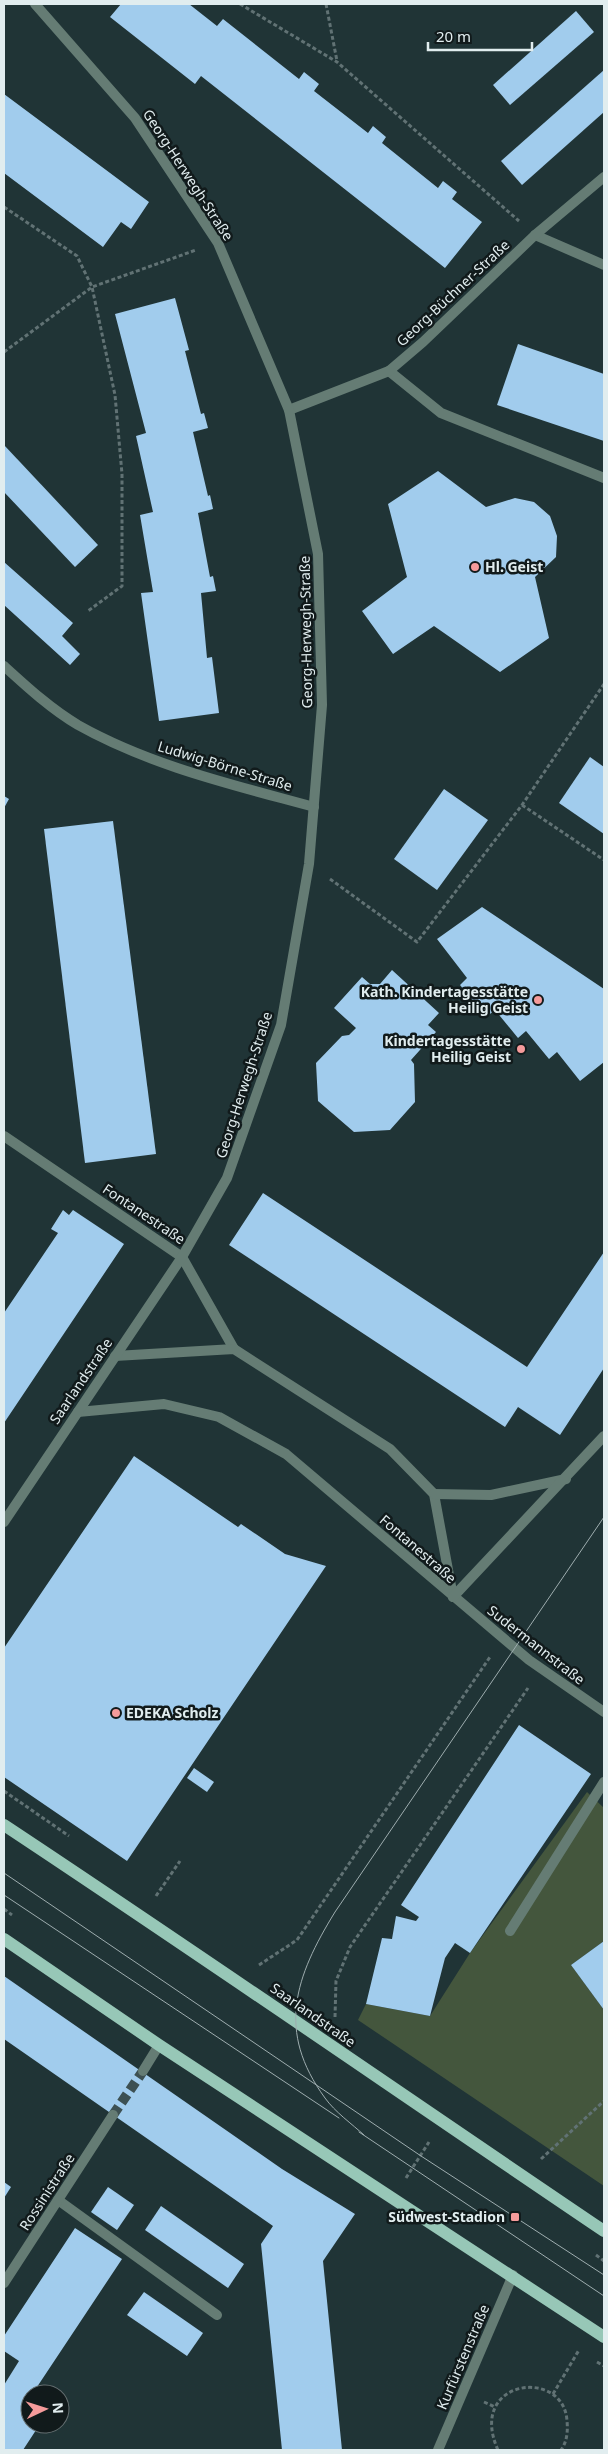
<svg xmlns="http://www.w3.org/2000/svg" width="608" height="2454" viewBox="0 0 608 2454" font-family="'Noto Sans',sans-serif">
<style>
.park{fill:#44563d}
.building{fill:#a1cced}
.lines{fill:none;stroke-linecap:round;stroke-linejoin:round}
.street-tunnel{stroke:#3d5052;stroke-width:10;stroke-dasharray:10 5;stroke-linecap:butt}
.path{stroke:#617274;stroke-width:3;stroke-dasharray:4 2.5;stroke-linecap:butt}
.lane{stroke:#657c74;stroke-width:10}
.street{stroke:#657c74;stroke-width:10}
.primary{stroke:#97c7b7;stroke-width:12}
.tram{stroke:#9eadaf;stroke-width:1}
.poi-dot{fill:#f59b9b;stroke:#111a1b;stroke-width:2}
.labels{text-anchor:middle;stroke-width:5;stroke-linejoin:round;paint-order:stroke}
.street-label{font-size:14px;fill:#e1edef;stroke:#111a1b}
.poi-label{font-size:14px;font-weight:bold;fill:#e1edef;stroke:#111a1b;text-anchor:end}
</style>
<rect width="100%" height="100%" fill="#203436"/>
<path class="park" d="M587,1792l17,16v133l-33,24 33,45v176l-246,-166 8,-16 64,12 40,-63z"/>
<g class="building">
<path d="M121,4h68l28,22 6,-7 76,60 5,-7 15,12 -5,7 54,42 5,-7 13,11 -4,6 56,45 5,-7 14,11 -5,7 30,23 -37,46 -244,-192 -6,8 -85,-67z"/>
<path d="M576,11l18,21 -84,73 -17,-20z"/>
<path d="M604,70v42l-82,73 -21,-24z"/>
<path d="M4,94l145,108 -18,27 -10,-7 -18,25 -99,-74z"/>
<path d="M175,298l14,52 -4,1 16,63 3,-1 4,15 -15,4 15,64 2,-1 3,14 -15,4 12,64 3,-1 3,15 -15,2 6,65 5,-1 7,56 -60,8 -18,-128 12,-1 -13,-77 13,-3 -17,-76 10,-3 -31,-119z"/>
<path d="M518,344l86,30v67l-107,-36z"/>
<path d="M4,445l94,100 -23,22 -71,-75z"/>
<path d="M438,471l48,36 29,-9 19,4 16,14 7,20 -1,21 -21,20 14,61 -49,34 -66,-46 -41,28 -31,-43 45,-34 -19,-73z"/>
<path d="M4,562l69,61 -11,13 18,18 -10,11 -66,-60z"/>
<path d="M590,757l14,10v67l-45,-31z"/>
<path d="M444,789l44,31 -51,70 -43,-31z"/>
<path d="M4,796l5,3 -5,9z"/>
<path d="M113,821l43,333 -71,9 -41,-334z"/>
<path d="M482,907l122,82v73l-24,19 -23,-29 -8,7 -23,-28 -8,7 -23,-28 -9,7 -26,-32 7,-7 -30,-39z"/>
<path d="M392,970l47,43 -11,12 8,7 -25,28 3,4 1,38 -25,28 -36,2 -36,-31 -2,-38 26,-27 7,-1 7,-7 -22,-20 28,-31 8,7h10z"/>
<path d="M263,1193l264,174 77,-115v116l-44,67 -42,-28 -13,20 -276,-182z"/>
<path d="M63,1210l6,5 4,-5 51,34 -120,179v-110l54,-80 -7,-4z"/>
<path d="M134,1456l104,71 3,-3 44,30 41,12 -199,295 -123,-84v-129z"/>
<path d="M519,1725l72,49 -121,179 -15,-10 -10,15 -15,58 -64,-12 16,-66 10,1 4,-23 20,5 3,-4 -18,-12z"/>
<path d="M194,1768l20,14 -7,10 -20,-14z"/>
<path d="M604,1941v69l-33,-45z"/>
<path d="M4,1976l278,193 73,45 -32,47 19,189h-60l-21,-206 12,-18 -269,-187z"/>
<path d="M4,2182l7,5 -7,11z"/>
<path d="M108,2187l26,18 -17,25 -26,-18z"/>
<path d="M161,2206l83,58 -16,24 -83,-58z"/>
<path d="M75,2228l47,31 -85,128 10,7h-17v30h10l-17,26h-19v-65l15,-24 -15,-10v-15z"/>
<path d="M144,2292l59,41 -16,23 -60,-41z"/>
</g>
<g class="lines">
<path class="street-tunnel" d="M113,2115l30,-44"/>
<g class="path">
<path d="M240,4l97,58 182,159"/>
<path d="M326,4l11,57"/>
<path d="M4,207l73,49 15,31 23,108 7,79v112l-34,25"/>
<path d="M4,352l88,-65 104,-37"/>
<path d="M522,805l82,55"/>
<path d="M330,879l87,63 105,-137 82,-121"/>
<path d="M4,1791l65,45"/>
<path d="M156,1896l24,-35"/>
<path d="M4,1909l8,6"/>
<path d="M259,1965l38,-25 193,-283"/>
<path d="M335,2017l1,-36 14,-34 178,-259"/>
<path d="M541,2159l63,-58"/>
<path d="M406,2178l23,-36"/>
<path d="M596,2255l8,6"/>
<path d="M597,2362l7,4"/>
<path d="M553,2394l26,-44"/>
<path d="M484,2402l11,5"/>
<path d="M498,2450c-32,-71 66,-83 69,-29 1,10 0,21 -6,29"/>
</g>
<g class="lane">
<path d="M510,1931l94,-149"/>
<path d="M58,2200l159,115"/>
</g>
<g class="street">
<path d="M535,235l69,30"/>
<path d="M389,371l52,42 163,65"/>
<path d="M289,410l100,-39 34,-29 112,-107 69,-58"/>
<path d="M4,666c23,21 47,43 74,59 73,41 156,60 236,82"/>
<path d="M4,1136l178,121 52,92"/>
<path d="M115,1356l119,-7 156,100 44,45 19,103"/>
<path d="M78,1412l86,-8 55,13 67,37 243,206 75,52"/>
<path d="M434,1494l57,1 75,-16"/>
<path d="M4,1522l178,-265 45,-79 54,-153 28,-161 13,-159 -4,-151 -29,-144 -71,-167 -83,-125 -100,-114"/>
<path d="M453,1597l151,-161"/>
<path d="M143,2071l16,-26"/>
<path d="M4,2283l109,-168"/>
<path d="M438,2450l75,-175"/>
</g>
<g class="primary">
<path d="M4,1825c201,133 400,271 600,406"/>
<path d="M4,1939l155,106 445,292"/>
</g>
<g class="tram">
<path d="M4,1873l417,283 183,119"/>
<path d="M4,1895l335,223"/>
<path d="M359,2132l245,164"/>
<path d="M364,2135c-12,-11 -29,-23 -39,-37 -49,-67 -30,-121 10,-186l269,-395"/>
</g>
</g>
<g class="poi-dot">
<circle cx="475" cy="567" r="5"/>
<circle cx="538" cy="1000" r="5"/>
<circle cx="521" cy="1049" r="5"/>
<circle cx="116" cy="1713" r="5"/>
<rect x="510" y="2212" width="10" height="10" rx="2.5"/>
</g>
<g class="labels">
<g class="street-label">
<text transform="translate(188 175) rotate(57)" y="5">Georg-Herwegh-Straße</text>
<text transform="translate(453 293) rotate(-43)" y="5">Georg-Büchner-Straße</text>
<text transform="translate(306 632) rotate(-91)" y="5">Georg-Herwegh-Straße</text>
<text transform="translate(225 766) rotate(17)" y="5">Ludwig-Börne-Straße</text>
<text transform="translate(244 1085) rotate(-72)" y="5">Georg-Herwegh-Straße</text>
<text transform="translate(144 1214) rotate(34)" y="5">Fontanestraße</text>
<text transform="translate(81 1381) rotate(-56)" y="5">Saarlandstraße</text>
<text transform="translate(418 1549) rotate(41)" y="5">Fontanestraße</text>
<text transform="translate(536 1645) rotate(38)" y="5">Sudermannstraße</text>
<text transform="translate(313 2015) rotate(35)" y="5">Saarlandstraße</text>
<text transform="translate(47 2192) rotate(-57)" y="5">Rossinistraße</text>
<text transform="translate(463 2357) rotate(-67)" y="5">Kurfürstenstraße</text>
</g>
<g class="poi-label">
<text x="485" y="572" text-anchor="start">Hl. Geist</text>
<text x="528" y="997">Kath. Kindertagesstätte<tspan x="528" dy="16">Heilig Geist</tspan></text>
<text x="511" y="1046">Kindertagesstätte<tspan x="511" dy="16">Heilig Geist</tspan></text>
<text x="126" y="1718" text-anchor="start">EDEKA Scholz</text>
<text x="505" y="2222">Südwest-Stadion</text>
</g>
</g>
<rect width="608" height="2454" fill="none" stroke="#e1edef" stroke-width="10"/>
<g transform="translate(45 2409) rotate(86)"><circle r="24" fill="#111a1b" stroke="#646e70"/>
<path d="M0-4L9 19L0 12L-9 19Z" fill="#f59b9b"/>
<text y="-8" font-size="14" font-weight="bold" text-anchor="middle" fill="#e1edef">N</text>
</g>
<path d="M428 42v8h104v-8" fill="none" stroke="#e1edef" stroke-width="2.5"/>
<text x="436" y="42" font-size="15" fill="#e1edef" stroke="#111a1b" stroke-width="4" paint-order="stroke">20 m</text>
</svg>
